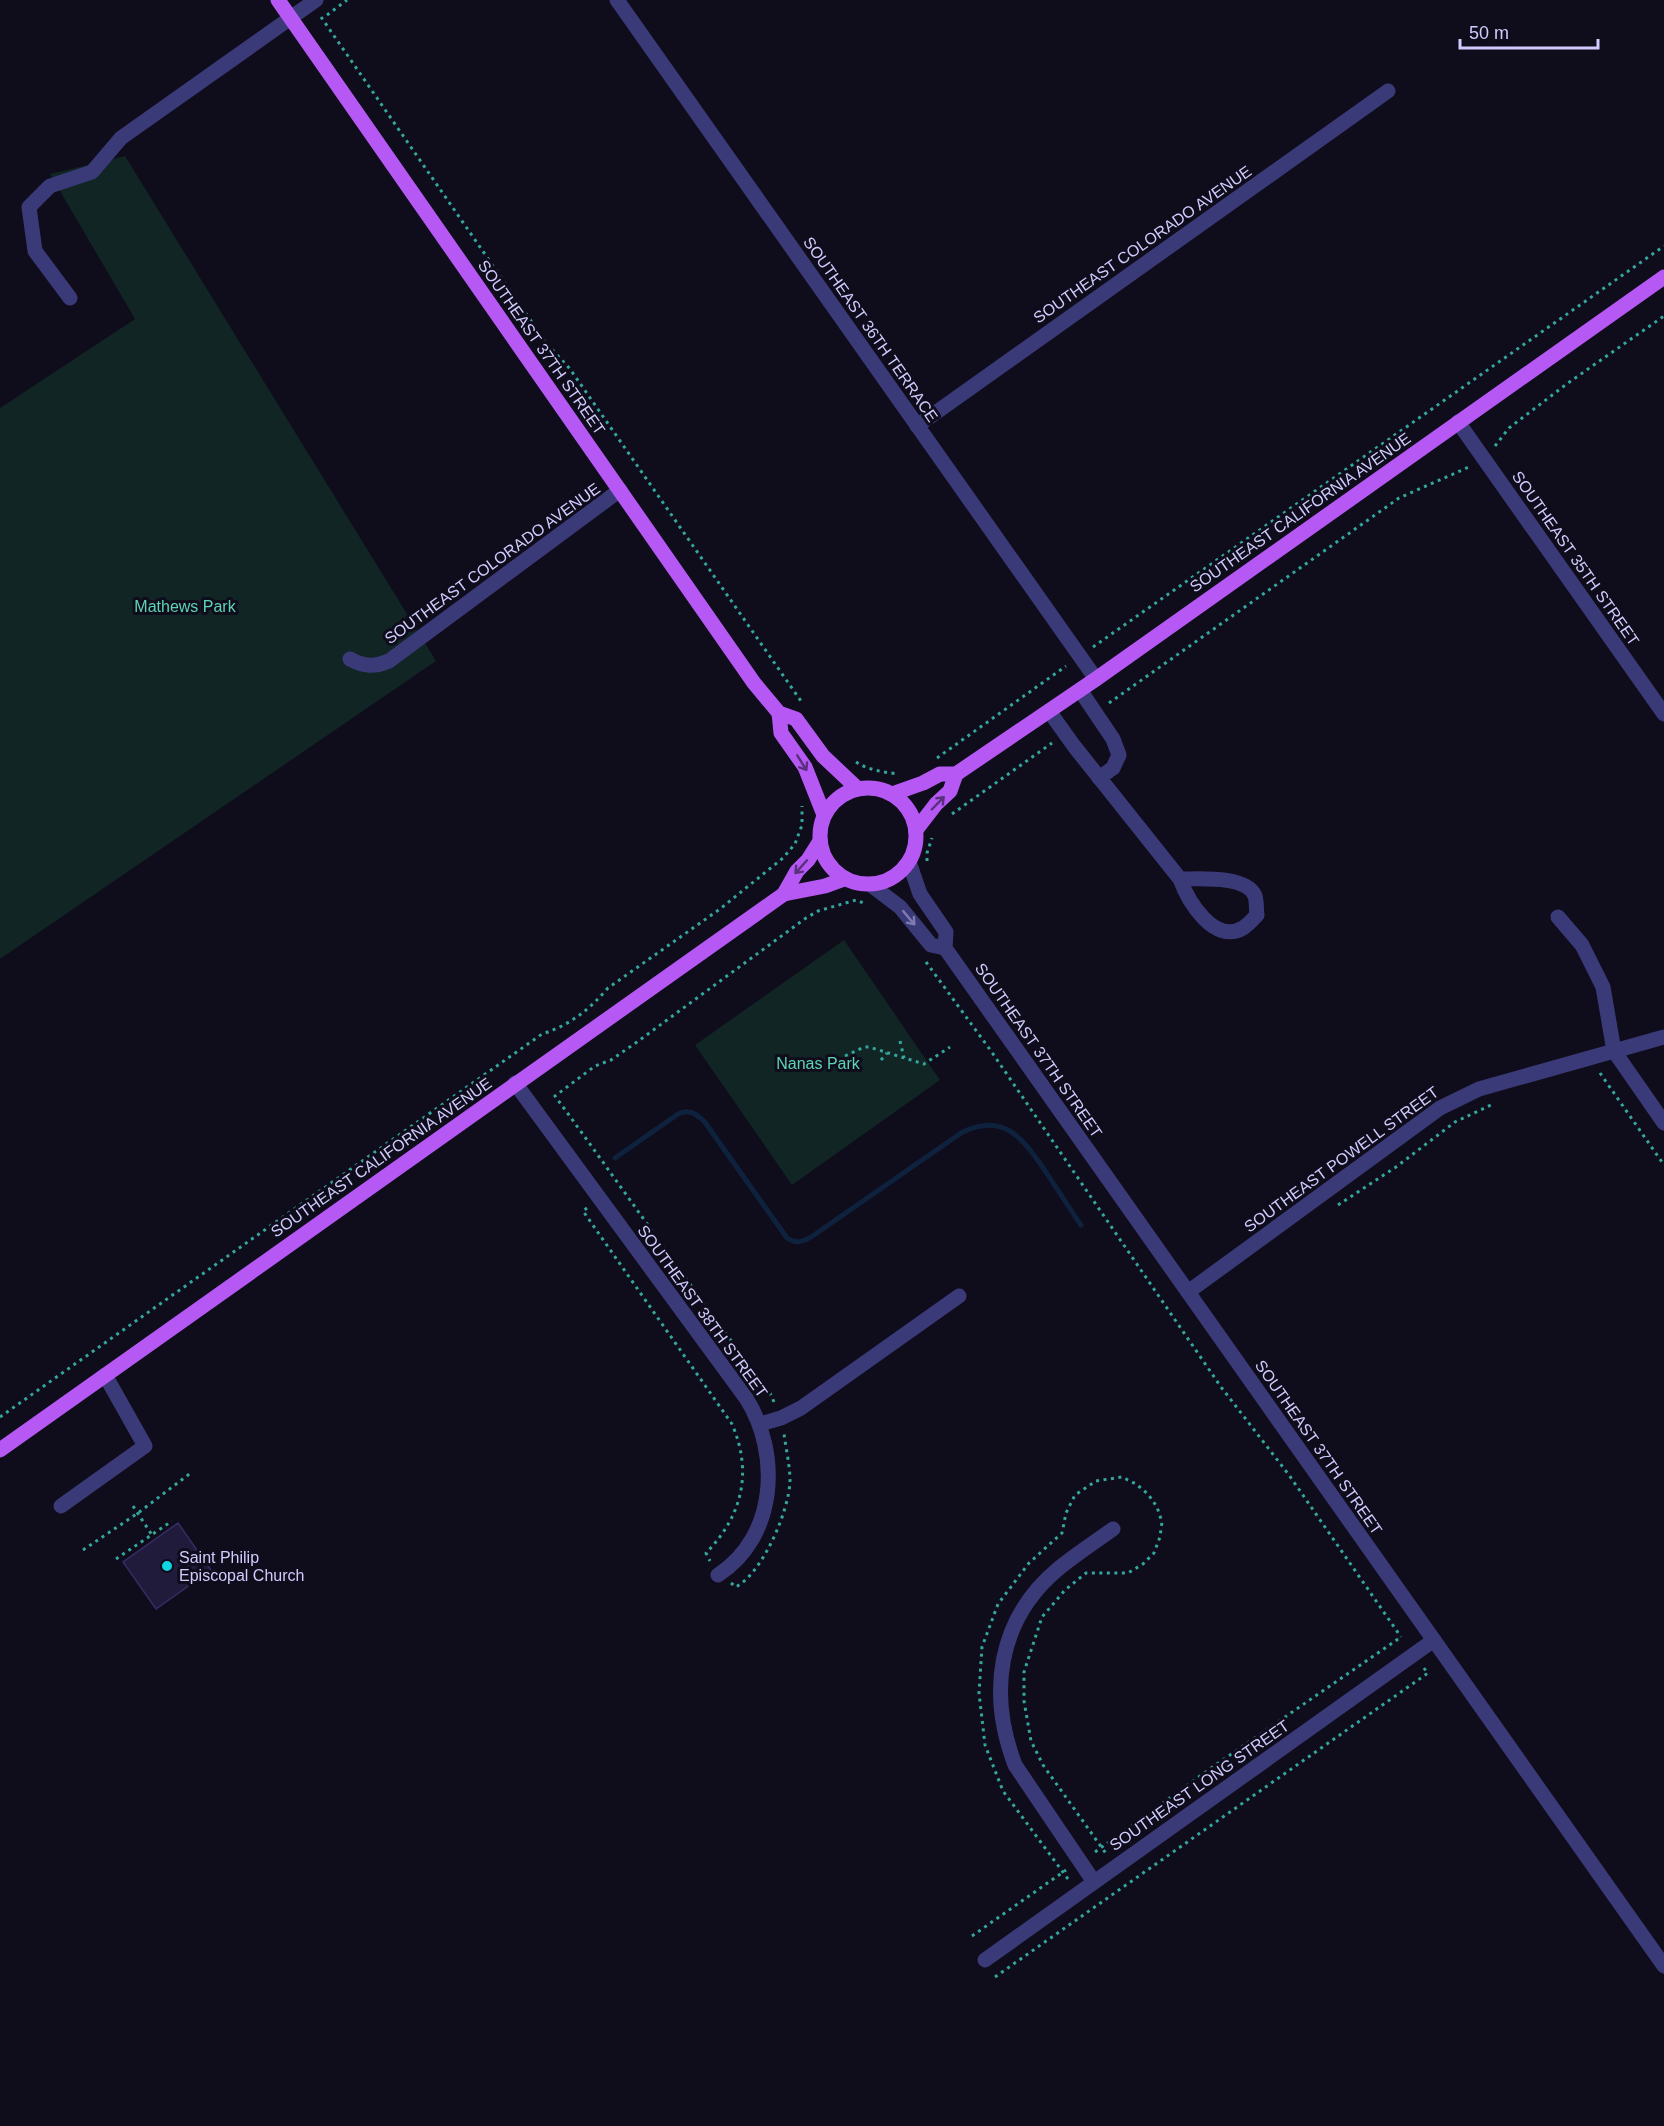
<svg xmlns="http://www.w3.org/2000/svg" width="1664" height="2126" viewBox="0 0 1664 2126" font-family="Helvetica,sans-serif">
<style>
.green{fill:#102524}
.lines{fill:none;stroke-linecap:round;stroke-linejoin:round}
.stream{stroke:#0e223e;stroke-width:5}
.building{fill:#201a3b;stroke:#372d66;stroke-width:1.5}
.path{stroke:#34a69c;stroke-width:3;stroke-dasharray:3 4.5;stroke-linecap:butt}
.minor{stroke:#3b3a78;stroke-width:15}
.major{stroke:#b659f4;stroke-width:15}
.oneway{stroke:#5a2f7d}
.oneway2{stroke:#7e7bb3}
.poi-dot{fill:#0fd5e3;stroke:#0f0c1c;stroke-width:2}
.labels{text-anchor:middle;stroke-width:6;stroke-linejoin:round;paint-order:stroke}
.street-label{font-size:16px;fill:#cfcbfc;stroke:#0f0c1c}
.park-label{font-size:16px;fill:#5dd5b4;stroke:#0f0c1c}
.poi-label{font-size:16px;fill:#cfcbfc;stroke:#0f0c1c;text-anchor:start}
</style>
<rect width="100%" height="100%" fill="#0f0c1c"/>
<g class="green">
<path d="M125,156l311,505 -436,298v-551l135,-89 -85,-145z"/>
<path d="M844,940l96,140 -148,105 -97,-140z"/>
</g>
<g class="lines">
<path class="stream" d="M615,1158l63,-44c11,-5 17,-1 26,7l83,117c10,7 18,3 27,-3l147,-102c45,-23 64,9 87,42 11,17 22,34 33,50"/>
</g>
<path class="building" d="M178,1523l33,47 -55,39 -33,-47z"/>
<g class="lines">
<g class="path">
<path d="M327,15l20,-15"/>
<path d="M321,17l226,327 23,25 233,335"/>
<path d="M1495,446l14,-18 59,-45 96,-67"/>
<path d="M1093,647l571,-401"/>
<path d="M1109,703l290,-205 70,-31"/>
<path d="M937,758l129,-92"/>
<path d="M856,762c12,8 27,10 42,12"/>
<path d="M952,814l100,-71"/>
<path d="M927,861v-8l5,-15"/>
<path d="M926,962l65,89 230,336 68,88 112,162"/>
<path d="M900,1041l4,17"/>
<path d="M845,1056l19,-9h5l55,17 26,-17"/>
<path d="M881,1060l6,-7"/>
<path d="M1600,1073l64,92"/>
<path d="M1338,1205l58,-38 59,-45 38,-18"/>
<path d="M587,1208l-4,3 149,213c21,49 10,92 -26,129l4,8"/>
<path d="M774,1402l-4,-9c-74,-98 -143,-199 -215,-297l40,-30 16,-6 26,-18 169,-124 12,-7 38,-11 10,4"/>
<path d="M0,1417l542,-383c28,-9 47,-24 66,-46l112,-79 63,-51 12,-14 7,-19v-19"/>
<path d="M133,1506l19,29"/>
<path d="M83,1550l55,-37 54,-41"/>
<path d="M116,1559l56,-38"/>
<path d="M731,1583l5,4c27,-15 53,-76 54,-106 0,-15 -4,-32 -6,-47"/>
<path d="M1095,1852l119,-86 187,-129"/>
<path d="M1068,1879l-65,-88 -18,-46 -6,-52 3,-46 16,-43 31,-41 33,-30 4,-20 9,-18 21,-14 26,-4 14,7 12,10 9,13 5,15 -2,15 -6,16 -11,11 -15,9h-42l-21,17 -23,27 -18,55v29l7,40 12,24 64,90"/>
<path d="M972,1936l94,-66"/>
<path d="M995,1977l433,-304 -6,-7"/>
</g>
<g class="minor">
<path d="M617,0l479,679"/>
<path d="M70,298l-35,-47 -6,-44 21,-21 42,-14 29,-34 195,-138"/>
<path d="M1458,422l206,292"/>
<path d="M917,426l471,-335"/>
<path d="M350,659c14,8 25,8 39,2l231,-171"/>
<path d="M1080,690l33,49 6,16 -6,13 -14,10"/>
<path d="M1049,711l25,35 106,133c8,22 34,66 63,49 5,-3 10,-9 14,-13 -1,-6 0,-13 -2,-19 -8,-21 -57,-17 -75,-17"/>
<path d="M909,862l11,32 26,38 -1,16 719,1018"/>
<path d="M871,885l29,22 31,38 14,3"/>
<path d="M1558,917l24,28 21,42 11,64 50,72"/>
<path d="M515,1083l231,315c35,55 31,139 -28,177"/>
<path d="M1188,1292l252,-184 39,-19 185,-52"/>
<path d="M760,1424l21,-6 20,-10 158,-112"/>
<path d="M61,1506l84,-60 -40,-71"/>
<path d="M1094,1882l-79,-117c-27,-71 -18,-145 43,-196 17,-14 37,-27 55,-40"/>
<path d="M985,1960l449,-320"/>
</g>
<g class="major">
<path d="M278,0l476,683 25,30 17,6 27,37 35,33"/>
<path d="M779,713l2,20 24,34 19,48"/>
<circle cx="868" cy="836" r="48"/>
<path d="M892,794l31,-11 17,-9h16l140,-95 568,-402"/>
<path d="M916,830l20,-26 14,-13 6,-17"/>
<path d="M784,894l13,-23 11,-11 12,-19"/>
<path d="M0,1450l784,-556 41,-8 19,-7"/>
</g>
</g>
<defs><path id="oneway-shaft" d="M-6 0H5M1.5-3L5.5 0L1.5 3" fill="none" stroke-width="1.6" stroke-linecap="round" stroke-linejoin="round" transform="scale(1.5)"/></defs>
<g class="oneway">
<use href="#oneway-shaft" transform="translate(802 763) rotate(58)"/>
<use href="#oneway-shaft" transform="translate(938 803) rotate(-46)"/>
<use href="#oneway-shaft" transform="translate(801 867) rotate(132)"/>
</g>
<use class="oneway2" href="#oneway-shaft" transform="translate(909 918) rotate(50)"/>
<circle class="poi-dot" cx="167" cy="1566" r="6"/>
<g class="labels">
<g class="street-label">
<text transform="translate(1142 244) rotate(-35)" y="6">SOUTHEAST COLORADO AVENUE</text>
<text transform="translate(871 329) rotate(55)" y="6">SOUTHEAST 36TH TERRACE</text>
<text transform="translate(542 347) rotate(55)" y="6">SOUTHEAST 37TH STREET</text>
<text transform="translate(1300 512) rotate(-35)" y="6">SOUTHEAST CALIFORNIA AVENUE</text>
<text transform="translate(1576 558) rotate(55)" y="6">SOUTHEAST 35TH STREET</text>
<text transform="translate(492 563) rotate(-36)" y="6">SOUTHEAST COLORADO AVENUE</text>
<text transform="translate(1039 1050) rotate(55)" y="6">SOUTHEAST 37TH STREET</text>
<text transform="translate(381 1157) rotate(-35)" y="6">SOUTHEAST CALIFORNIA AVENUE</text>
<text transform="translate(1341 1159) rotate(-36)" y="6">SOUTHEAST POWELL STREET</text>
<text transform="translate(703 1311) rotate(54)" y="6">SOUTHEAST 38TH STREET</text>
<text transform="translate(1319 1447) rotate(55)" y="6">SOUTHEAST 37TH STREET</text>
<text transform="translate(1199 1785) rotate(-35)" y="6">SOUTHEAST LONG STREET</text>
</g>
<g class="park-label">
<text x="185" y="612">Mathews Park</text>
<text x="818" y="1069">Nanas Park</text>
</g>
<g class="poi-label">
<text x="179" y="1563">Saint Philip<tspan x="179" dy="18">Episcopal Church</tspan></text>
</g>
</g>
<path d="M1460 39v9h138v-9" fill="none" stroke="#cfcbfc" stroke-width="3"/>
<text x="1469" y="39" font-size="18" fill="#cfcbfc" stroke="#0f0c1c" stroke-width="4.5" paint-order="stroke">50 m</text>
</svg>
